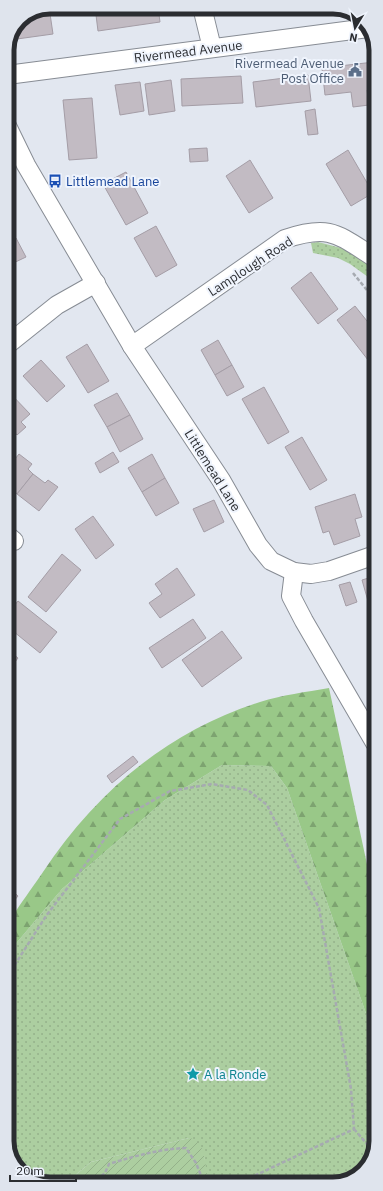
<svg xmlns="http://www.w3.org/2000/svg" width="383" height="1191" viewBox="0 0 383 1191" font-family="'IBM Plex Sans',sans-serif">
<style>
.grass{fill:url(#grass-dots)}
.forest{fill:url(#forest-firs)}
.garden{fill:url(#garden-furrows)}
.building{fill:#c2bbc3;stroke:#a49da6}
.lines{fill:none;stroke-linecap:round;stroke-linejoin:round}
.street-casing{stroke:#878c94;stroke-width:20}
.path{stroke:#a6aab1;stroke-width:2.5;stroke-dasharray:4 2;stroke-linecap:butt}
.street{stroke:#fff;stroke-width:18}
.labels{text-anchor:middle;stroke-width:4;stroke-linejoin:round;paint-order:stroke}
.street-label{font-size:13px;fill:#2b2d31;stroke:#eff4fd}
.service-label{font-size:13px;fill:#4e5e75;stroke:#eff4fd;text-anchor:end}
.transit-label{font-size:13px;fill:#164399;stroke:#eff4fd;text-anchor:start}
.culture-label{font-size:13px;fill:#0d838f;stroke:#eff4fd;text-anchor:start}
.rim{fill:none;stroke:#2b2d31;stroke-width:5}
</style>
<defs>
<pattern id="grass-dots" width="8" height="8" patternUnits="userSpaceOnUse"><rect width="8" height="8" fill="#accea0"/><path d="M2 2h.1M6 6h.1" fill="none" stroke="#94b18a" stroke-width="1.8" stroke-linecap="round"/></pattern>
<pattern id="forest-firs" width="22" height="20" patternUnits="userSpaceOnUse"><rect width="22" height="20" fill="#99c888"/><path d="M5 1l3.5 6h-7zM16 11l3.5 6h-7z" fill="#7da370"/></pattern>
<pattern id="garden-furrows" width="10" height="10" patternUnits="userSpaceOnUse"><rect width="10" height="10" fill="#accea0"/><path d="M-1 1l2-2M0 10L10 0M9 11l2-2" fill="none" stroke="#94b18a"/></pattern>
</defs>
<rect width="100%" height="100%" fill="#e2e7f0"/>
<g class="grass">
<path d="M318,242l27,7 30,19v14l-25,-18 -12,-6 -25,-5 -2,-10z"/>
<path d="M222,765l49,1 16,22 89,254v100l-9,26 -23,15h-135l-3,-8 -2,-19 -15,-18 -98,24 -26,22h-19l-22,-10 -16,-39v-182l54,-64 103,-89z"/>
</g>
<path class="forest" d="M329,688l47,218v136l-89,-254 -16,-22 -49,-1 -57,35 -103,89 -54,64c0,-8 -2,-19 0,-27 2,-9 28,-43 35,-54 53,-80 125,-141 217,-170 22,-7 46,-10 69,-14z"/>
<path class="garden" d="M189,1138c19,3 15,31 20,45l-144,1 26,-22z"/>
<g class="building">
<path d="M49,7l4,27 -36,5 -1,-11 4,-9z"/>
<path d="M95,7h63l2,15 -62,9z"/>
<path d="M236,7h22v2l-21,3z"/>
<path d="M374,62l1,27 -8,1 2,15 -16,2 -2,-15 -26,3 -3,-27z"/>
<path d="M308,75l3,26 -55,6 -3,-25z"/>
<path d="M241,76l2,27 -61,3 -1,-27z"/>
<path d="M171,80l4,31 -26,4 -4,-31z"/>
<path d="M140,82l4,29 -24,4 -5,-30z"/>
<path d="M92,98l5,60 -28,2 -6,-60z"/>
<path d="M315,109l3,25 -10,1 -3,-24z"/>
<path d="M207,148l1,13 -18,1 -1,-13z"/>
<path d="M348,150l25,43 -22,13 -25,-42z"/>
<path d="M250,160l23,38 -24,15 -23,-37z"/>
<path d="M126,172l22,41 -22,12 -23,-41z"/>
<path d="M156,226l21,39 -21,12 -22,-39z"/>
<path d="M16,238l10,19 -19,9v-24z"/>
<path d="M311,272l27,37 -20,15 -27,-36z"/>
<path d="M355,306l20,25v38l-38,-49z"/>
<path d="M218,340l14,25 -17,10 -14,-25z"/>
<path d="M87,344l22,37 -21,12 -22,-36z"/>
<path d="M41,360l24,26 -18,16 -24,-26z"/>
<path d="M232,365l12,22 -17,9 -12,-21z"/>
<path d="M264,387l25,45 -21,12 -26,-45z"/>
<path d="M8,391l22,23 -9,8 5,5 -9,8 -9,-10z"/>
<path d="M117,393l13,22 -23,12 -13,-22z"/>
<path d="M130,415l13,24 -23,13 -13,-25z"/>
<path d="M302,437l25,43 -17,10 -25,-43z"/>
<path d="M113,452l6,10 -19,11 -5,-10z"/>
<path d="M8,454l7,5 4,-5 13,10 -4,5 5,5 -16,20 -9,-7z"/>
<path d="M152,454l13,24 -23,14 -14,-24z"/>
<path d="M33,474l12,9 3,-3 10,7 -19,24 -22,-17z"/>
<path d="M165,478l14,25 -23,13 -14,-24z"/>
<path d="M355,494l7,23 -7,2 5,17 -26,9 -5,-14 -6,2 -8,-26z"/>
<path d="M214,500l10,22 -20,10 -11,-23z"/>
<path d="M93,516l21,29 -18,14 -21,-30z"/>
<path d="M62,554l19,16 -35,42 -18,-15z"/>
<path d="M177,568l18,27 -35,23 -11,-15 13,-9 -7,-10z"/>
<path d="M375,576v30l-2,-7 -5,2 -6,-21z"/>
<path d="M350,582l7,20 -11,4 -7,-21z"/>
<path d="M18,601l39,31 -17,21 -32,-26v-14z"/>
<path d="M193,619l13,19 -44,30 -13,-20z"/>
<path d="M222,631l20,27 -40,29 -20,-27z"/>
<path d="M8,650l10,8 -10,13z"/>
<path d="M133,756l5,6 -26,21 -5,-7z"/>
<path d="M8,887l10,9 -10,12z"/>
</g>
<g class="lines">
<g class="street-casing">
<g id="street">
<path d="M202,7l10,41"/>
<path d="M7,75l361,-47"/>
<path d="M7,126l19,39 106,181 89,134 37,65 13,16 23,11 17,2 18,-3 46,-16"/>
<path d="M7,345l50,-40 39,-22"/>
<path d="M132,346l153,-107c45,-15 52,-5 90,19"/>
<path d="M8,536l6,5"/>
<path d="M294,572l-3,24 13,25 71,122"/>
</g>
</g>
<g class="path">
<path d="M353,273l22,27"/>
<path d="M8,961l6,5"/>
<path d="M8,982l6,-16 32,-50 74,-97 50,-28 42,-7 36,6 19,15 52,103 32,181 3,40 -115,54"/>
<path d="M354,1129l19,22"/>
<path d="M8,1148l4,11"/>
<path d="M74,1184h16"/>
<path d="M92,1184l13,-11 4,-9c26,-8 50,-15 77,-16l10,15 8,20"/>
</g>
<use href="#street" class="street"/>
</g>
<defs>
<g id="civic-bare" transform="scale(1.08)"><path d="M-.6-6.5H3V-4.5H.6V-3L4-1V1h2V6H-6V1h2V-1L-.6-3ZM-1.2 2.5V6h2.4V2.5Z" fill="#5c6f8a" stroke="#eff4fd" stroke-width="2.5" paint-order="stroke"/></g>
<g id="bus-bare" transform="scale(1.08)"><path d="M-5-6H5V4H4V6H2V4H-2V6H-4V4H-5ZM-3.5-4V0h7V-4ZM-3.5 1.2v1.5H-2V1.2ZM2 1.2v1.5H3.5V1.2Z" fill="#1a4fb4" stroke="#eff4fd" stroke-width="2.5" paint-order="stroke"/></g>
<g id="sight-bare" transform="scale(1.08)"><path d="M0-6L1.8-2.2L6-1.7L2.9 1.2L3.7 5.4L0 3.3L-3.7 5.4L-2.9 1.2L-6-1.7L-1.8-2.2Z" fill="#0f9aa8" stroke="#eff4fd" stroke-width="2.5" paint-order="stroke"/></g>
</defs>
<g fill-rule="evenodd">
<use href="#civic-bare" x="355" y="70"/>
<use href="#bus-bare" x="55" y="181"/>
<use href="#sight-bare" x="193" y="1074"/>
</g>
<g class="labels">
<g class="street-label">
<text transform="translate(188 51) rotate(-7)" y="5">Rivermead Avenue</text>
<text transform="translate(250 266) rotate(-33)" y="5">Lamplough Road</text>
<text transform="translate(213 470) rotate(58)" y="5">Littlemead Lane</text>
</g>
<g class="service-label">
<text x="344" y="68">Rivermead Avenue<tspan x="344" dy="15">Post Office</tspan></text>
</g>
<g class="transit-label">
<text x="66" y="186">Littlemead Lane</text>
</g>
<g class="culture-label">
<text x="204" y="1079">A la Ronde</text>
</g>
</g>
<path d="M0 0H383V1191H0ZM50 14H333A36 36 0 0 1 369 50V1141A36 36 0 0 1 333 1177H50A36 36 0 0 1 14 1141V50A36 36 0 0 1 50 14Z" fill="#dfe4ed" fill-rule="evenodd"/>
<path class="rim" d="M50 14H333A36 36 0 0 1 369 50V1141A36 36 0 0 1 333 1177H50A36 36 0 0 1 14 1141V50A36 36 0 0 1 50 14Z"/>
<g transform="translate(355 28) rotate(190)" stroke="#eff4fd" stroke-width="3" paint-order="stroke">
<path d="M0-3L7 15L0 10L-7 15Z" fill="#2b2d31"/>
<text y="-6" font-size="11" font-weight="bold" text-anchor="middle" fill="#2b2d31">N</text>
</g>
<path d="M10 1175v6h66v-6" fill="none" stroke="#2b2d31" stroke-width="2"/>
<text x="16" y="1175" font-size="12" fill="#2b2d31" stroke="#eff4fd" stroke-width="3" paint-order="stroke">20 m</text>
</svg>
